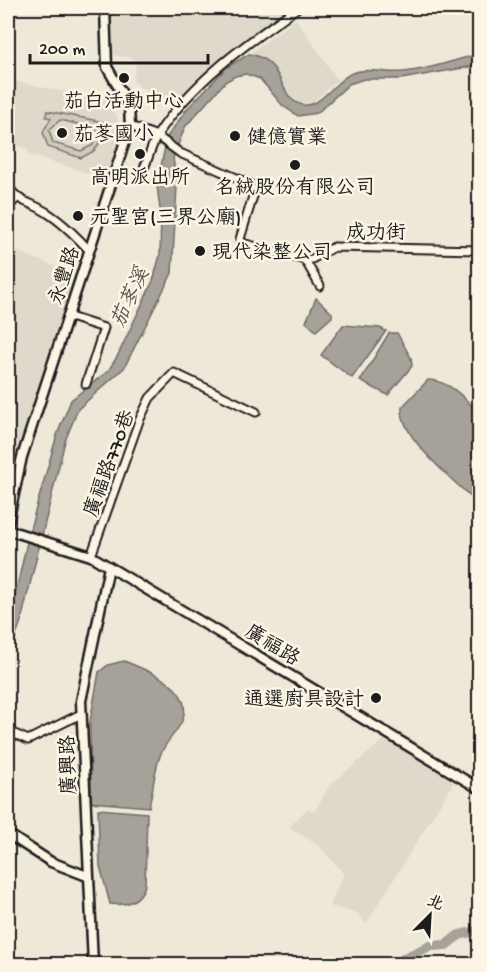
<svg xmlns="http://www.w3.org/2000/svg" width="487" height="972" viewBox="0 0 487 972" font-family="'Gochi Hand','LXGW WenKai TC',sans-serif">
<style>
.built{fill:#ded9cb}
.green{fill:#cfcabd;stroke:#76736c;stroke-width:1.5;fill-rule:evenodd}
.water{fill:#a7a299;stroke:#6f6c67;stroke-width:1.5}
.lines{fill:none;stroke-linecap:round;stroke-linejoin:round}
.river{stroke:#a7a299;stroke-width:10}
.minor-casing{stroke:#1c1c1c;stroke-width:11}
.tertiary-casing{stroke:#1c1c1c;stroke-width:13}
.minor{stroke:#fcf5e5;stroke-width:7}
.tertiary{stroke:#fcf5e5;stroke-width:8}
.poi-dot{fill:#1c1c1c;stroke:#fcf5e5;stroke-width:2}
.labels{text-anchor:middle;stroke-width:5;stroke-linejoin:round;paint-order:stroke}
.poi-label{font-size:20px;fill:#1c1c1c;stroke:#fcf5e5;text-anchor:start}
.street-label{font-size:20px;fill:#1c1c1c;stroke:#fcf5e5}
.water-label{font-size:21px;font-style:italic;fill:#5b5854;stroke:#fcf5e5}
</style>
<rect width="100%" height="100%" fill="#eee8d9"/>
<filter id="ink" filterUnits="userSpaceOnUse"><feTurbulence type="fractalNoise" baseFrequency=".0167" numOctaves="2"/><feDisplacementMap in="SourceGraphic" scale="12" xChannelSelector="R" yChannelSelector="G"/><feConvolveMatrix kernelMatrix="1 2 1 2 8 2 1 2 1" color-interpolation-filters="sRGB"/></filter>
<g filter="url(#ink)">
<g class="built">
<path d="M111,8h174l2,1 -1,4 -109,91 -37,-17 -7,-6 3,-19 -4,-4 -19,-3z"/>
<path d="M296,19l42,61 -28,25h-9l-6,-5 -46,-46z"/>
<path d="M8,80l105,22 5,19 -3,29 -10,29 -77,-25 -1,-5 -12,-4 -2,8h-5z"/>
<path d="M8,247l67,28 -54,164 -13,54z"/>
<path d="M387,737l68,43 -89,144 -9,-11 -28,-7 15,-32 -25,-28 -30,-19 18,-18 8,2 14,-25z"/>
</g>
<path class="green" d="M47,111l57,11 -1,6 -6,-1 3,15 -6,9 -13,7 -33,-11 -5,-15 8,-14 -5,-1zM60,120l30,7 5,9 -2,9 -12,6 -28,-8 -4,-13z"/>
<g class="water">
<path d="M249,54c38,6 27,45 54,51 18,3 33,-26 49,-32 15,-6 35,1 51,-1 26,-2 51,-12 76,-18v11l-78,14h-37l-15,5 -32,29 -19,3 -15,-10 -23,-27 -14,-5 -11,2 -10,6 -40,45 -12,31 4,28 -5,87 -48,95 -46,41 -13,32 -44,180 -13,38v-32l22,-98 27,-94 14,-35 37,-29 9,-14 36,-76 7,-26 1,-38 -4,-31 10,-49 20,-28 40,-42z"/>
<path d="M316,298l16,15v4l-16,14 -10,-9z"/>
<path d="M343,325l37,3 6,3 -34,47 -31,-23z"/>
<path d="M389,333h8l14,25 1,8 -24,29 -28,-14z"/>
<path d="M428,380c21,0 38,19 51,34v91c-21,-22 -80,-66 -77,-98z"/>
<path d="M124,661c22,9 72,26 58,60 -6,13 -18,22 -22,35 -6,16 -7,34 -11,51l-58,-5 -1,-80 9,-50 9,-7z"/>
<path d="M98,809l49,4 -2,72c-5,17 -18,21 -35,19l-10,-38z"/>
</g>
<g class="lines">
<path class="river" d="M401,964l3,-6 26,-12 16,-1 13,-10 21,-5"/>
<g class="minor-casing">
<g id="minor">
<path d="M130,126l27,10 23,17 70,31 4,9 -14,46 2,4 63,17 7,-1 22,-12 146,3"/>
<path d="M144,168c5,-11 8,-24 14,-34 35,-53 88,-90 139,-126"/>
<path d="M8,187c14,18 20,13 38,25 16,10 30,24 42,37"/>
<path d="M8,206l8,-7"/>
<path d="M305,260l15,26"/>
<path d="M67,316l37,12 -18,56"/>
<path d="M91,556l48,-135 11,-23 24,-25 82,39"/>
<path d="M8,731l20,9 53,-26"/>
</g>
</g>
<g class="tertiary-casing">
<g id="tertiary">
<path d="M8,522l14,-65 108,-331 -1,-20 -22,-39 -2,-59"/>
<path d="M8,530l83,26 389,233"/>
<path d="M8,834l43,28 36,14"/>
<path d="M93,964l-12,-263 28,-134"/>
</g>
</g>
<use href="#minor" class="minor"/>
<use href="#tertiary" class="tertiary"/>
</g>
</g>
<g class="poi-dot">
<circle cx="124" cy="78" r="6"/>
<circle cx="62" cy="133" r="6"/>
<circle cx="235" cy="136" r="6"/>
<circle cx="140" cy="154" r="6"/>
<circle cx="295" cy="165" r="6"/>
<circle cx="78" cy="216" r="6"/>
<circle cx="200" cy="251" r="6"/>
<circle cx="376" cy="698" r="6"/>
</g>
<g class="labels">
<g class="poi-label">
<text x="124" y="107" text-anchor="middle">茄白活動中心</text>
<text x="74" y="140">茄苳國小</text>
<text x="247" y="143">健億實業</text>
<text x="140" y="183" text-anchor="middle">高明派出所</text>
<text x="295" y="193" text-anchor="middle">名絨股份有限公司</text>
<text x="90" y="223">元聖宮(三界公廟)</text>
<text x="212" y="258">現代染整公司</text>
<text x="364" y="705" text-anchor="end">通選廚具設計</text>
</g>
<g class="street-label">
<text x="376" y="238">成功街</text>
<text transform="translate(63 275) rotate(-72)" y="7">永豐路</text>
<text transform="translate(108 463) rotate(-70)" y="7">廣福路770巷</text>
<text transform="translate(273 644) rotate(31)" y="7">廣福路</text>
<text transform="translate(67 765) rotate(-92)" y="7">廣興路</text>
</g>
<g class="water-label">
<text transform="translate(129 297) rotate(-65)" y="7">茄苳溪</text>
</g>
</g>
<rect width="487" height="972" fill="none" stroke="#fcf5e5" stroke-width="30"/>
<rect x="15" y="15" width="457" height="942" fill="none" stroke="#1c1c1c" stroke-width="2" filter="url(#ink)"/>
<g transform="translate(430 915) rotate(24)" stroke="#fcf5e5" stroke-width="4.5" paint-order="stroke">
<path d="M0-4.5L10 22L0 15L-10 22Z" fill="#1c1c1c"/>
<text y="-9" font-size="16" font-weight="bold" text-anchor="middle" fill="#1c1c1c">北</text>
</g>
<path d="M30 54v9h178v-9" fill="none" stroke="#1c1c1c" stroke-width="3"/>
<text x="39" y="54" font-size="18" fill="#1c1c1c" stroke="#fcf5e5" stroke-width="4.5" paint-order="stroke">200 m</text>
</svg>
